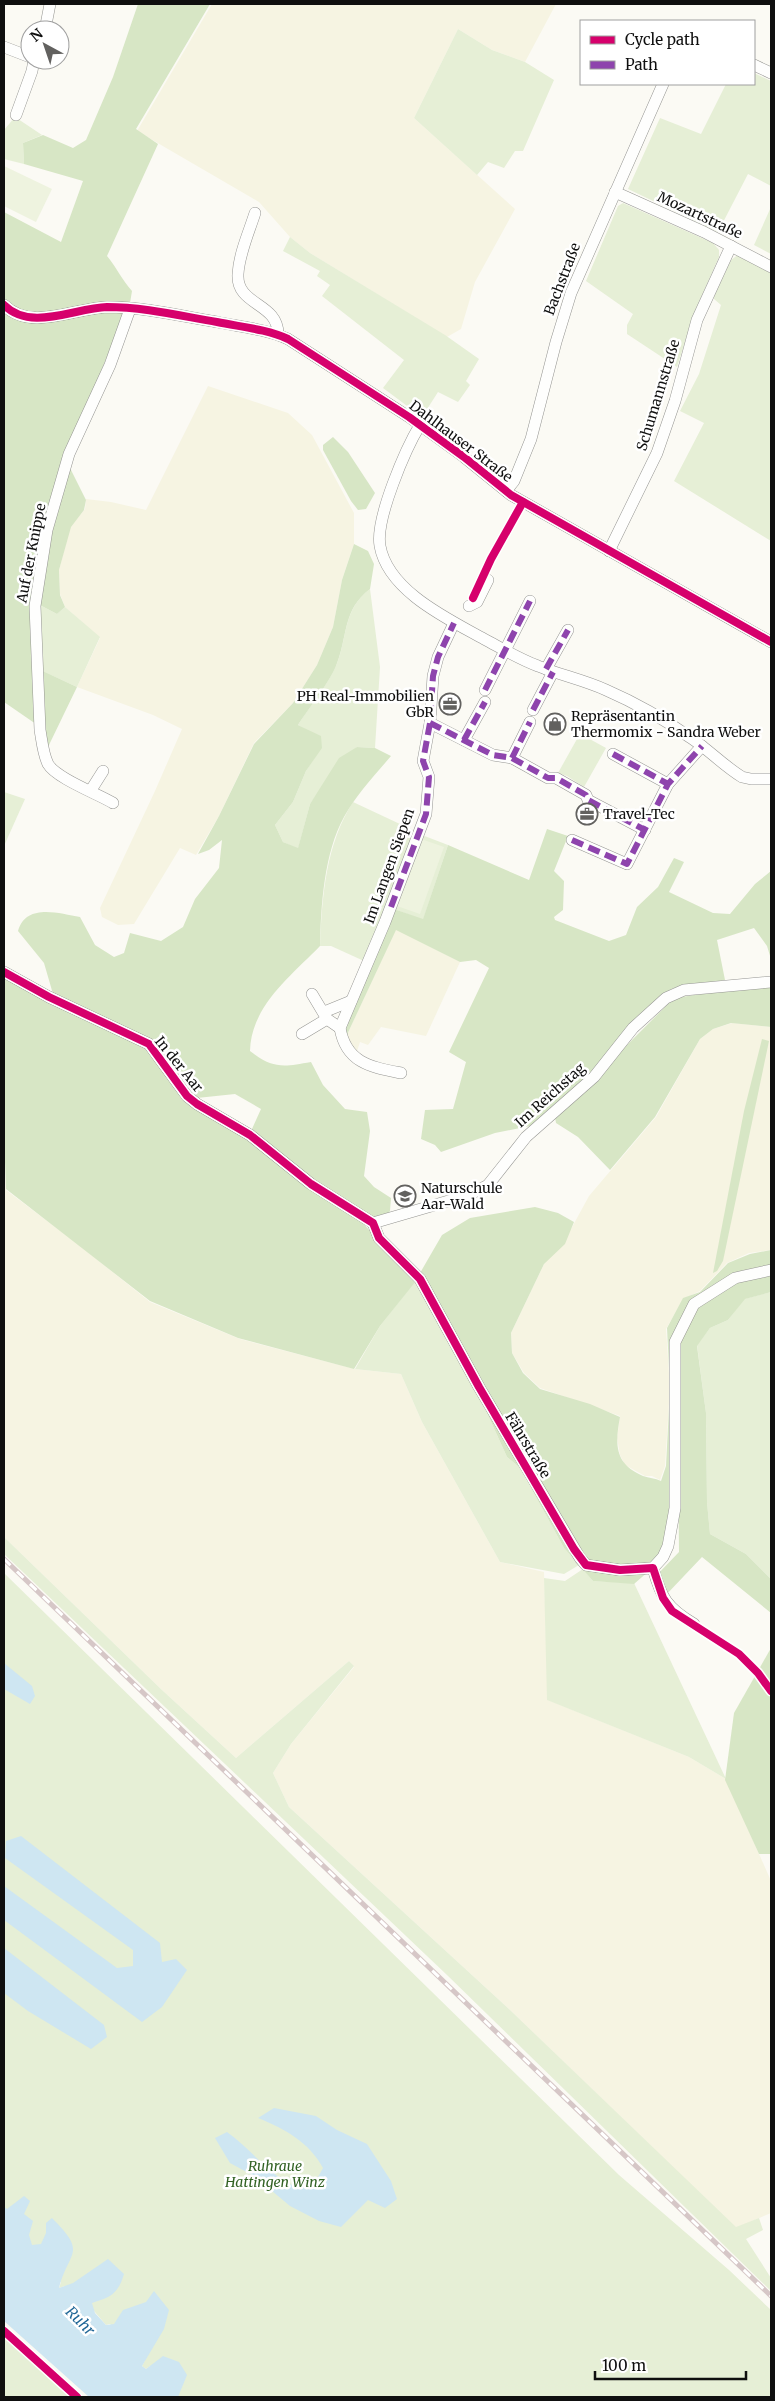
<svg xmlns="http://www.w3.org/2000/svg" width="775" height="2401" viewBox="0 0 775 2401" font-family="Merriweather,serif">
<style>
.farmland{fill:#f6f4e2}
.green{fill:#e6efd6}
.forest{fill:#d7e6c5}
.pitch{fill:#eef3df}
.water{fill:#cee6f2}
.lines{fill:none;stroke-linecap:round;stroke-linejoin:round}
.minor-casing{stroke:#959592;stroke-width:12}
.minor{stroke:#fefefd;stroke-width:11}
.rail-casing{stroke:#d6c7c7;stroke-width:5}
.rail{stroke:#fff;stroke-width:3;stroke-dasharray:9;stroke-linecap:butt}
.quiet{stroke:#8e44ad;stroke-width:6;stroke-dasharray:12 6;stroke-linecap:butt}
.cycleway-casing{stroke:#fff;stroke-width:11}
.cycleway{stroke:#d6006c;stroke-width:8}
.labels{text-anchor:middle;stroke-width:5;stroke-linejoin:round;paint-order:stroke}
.street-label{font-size:14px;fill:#0f0f0f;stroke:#fff}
.poi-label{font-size:14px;fill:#0f0f0f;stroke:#fff;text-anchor:start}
.park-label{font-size:14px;font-style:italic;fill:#326224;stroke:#fff}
.water-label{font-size:15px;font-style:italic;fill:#216797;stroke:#fff}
</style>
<rect width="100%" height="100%" fill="#fbfaf4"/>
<g class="farmland">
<path d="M212,4h344l-31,58 -33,-12 -34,-21 -44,89 101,91 -40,73 -14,47 -14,8 -137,-84 -20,-16 -31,-35 -122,-71z"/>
<path d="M208,386l80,27 24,22 42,78v31l-12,36 -9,47 -16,38 -24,38 -39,40 -35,73 -23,39 -16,-7 -46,76 -16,1 -16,-8 -2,-9 55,-117 27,-62 -29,-14 -76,-28 23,-49 -35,-31 -5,-13 -1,-24 11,-43 15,-18 1,-10 25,3 35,8z"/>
<path d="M396,929l64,33 -34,74 -45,-9 -13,18 -8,-3 -4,12 -11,-15z"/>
<path d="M732,1023l39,4v223l-22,3 -22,10 -27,28 -17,8 -17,30 4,59 -5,78 -5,14 -8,-4h-7l-20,-11 -5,-10 -3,-17 3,-22 -80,-28 -16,-15 -12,-20 -1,-20 33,-69 27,-35 18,-33 67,-79 44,-78 13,-10z"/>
<path d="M4,1141l2,49 73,55 71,57 90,37 115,30 46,5 21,48 78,140 44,10 4,128 141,57 37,22 45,102v332l-35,15 -227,-219 -220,-202 -16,-34 18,-29 63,-77 -5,-6 -113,97 -74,-68 -158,-153z"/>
</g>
<g class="green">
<path d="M458,29l34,21 33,12 29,18 -31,71h-8l-11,17 -16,-6 -11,13 -63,-57z"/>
<path d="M754,73l17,8v105l-23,-12 -30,58 -90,-43 32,-71 41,16 25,-50h28z"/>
<path d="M15,117l27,18 -19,8 1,21 -20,-5v-29z"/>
<path d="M623,203l90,40 6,7v7l-24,54 -18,56 -50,-33v-9l6,-11 -47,-33 32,-75z"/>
<path d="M771,207v47l-17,-9z"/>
<path d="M290,237l20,16 135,82 34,24 -13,22 4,4 -12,17 -20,-10 -16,25 -39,-29 21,-28 -82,-64 8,-11 -13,-9 3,-5 -37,-20z"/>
<path d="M739,254l32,19v268l-97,-60 30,-58 -24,-12 19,-37 22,-69 -7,-6v-3l17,-36z"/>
<path d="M370,589l10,78 -5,81 -18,-1 -32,36 -15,21 -12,45 -15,-7 -8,-17 18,-23 13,-31 15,-23v-11l-23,-12c12,-19 29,-39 38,-59 12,-28 6,-56 34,-77z"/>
<path d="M36,603l21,11 8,-7 35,30 -23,50 -39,-18z"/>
<path d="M586,737l20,11 -22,39 -17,-11 -9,-3 19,-34z"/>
<path d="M4,792l21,7 -21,47z"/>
<path d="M353,802l64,30 -53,129 -33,-15h-11c2,-50 6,-102 33,-144z"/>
<path d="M422,835l26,10 -25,75 -29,-11z"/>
<path d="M416,1280l61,111 30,66 13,11 44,80 15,17 -15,9 -64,-12 -78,-140 -21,-48 -46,-5 25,-43z"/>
<path d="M771,1292v287l-25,-25 -36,-20 -3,-32 -1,-89 -9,-68 13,-17 18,-8 16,-21z"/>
<path d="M4,1537l158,153 74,68 113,-97 5,5 -63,78 -18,29 16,34 220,202 227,218 23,-9 4,12 -17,9 25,39v13l-324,-316 -443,-421z"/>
<path d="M583,1569l10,12 41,2 92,196 -37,-22 -142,-57 -3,-122 21,3z"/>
<path d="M4,1573l615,602 110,95 42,40v87h-593l-28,-31 -4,3 -4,-3 3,-6 -35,-36 -4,1 -12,-14 -29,-25 -6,2 2,-6 -57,-41z"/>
<path d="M4,2333l70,64h-70z"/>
</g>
<g class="forest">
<path d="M138,4h72l-74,125 22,15 -51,112c10,12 15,24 25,35l-2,12c-34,5 -100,24 -126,-2v-89l57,30 22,-61 -59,-17 -1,-21 20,-8 30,13 13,-8 27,-63z"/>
<path d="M4,308l8,7 93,-6 21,2 -61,147 21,42 -2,10 -13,17 -12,43 1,25 5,12 -8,7 -21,-11 -4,63 45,21 -29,60 -5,-21 -10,-4 -29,-20z"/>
<path d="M333,437l15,15 27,41 -9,16 -8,1 -7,-9 -28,-51v-5z"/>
<path d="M354,544l14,7 6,13 -4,25c-28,21 -22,48 -34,77 -7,17 -27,42 -38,59l23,11 1,12 -16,23 -13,31 -18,23 8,17 15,6 12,-44 29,-46 18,-11 18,1 16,8c-16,19 -35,39 -47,61 -20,36 -23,89 -24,129 -29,30 -69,60 -70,105 23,18 33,16 61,11l12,23 22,24 22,3 3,19 -6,45 10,11 17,11 -1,13 -4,6 -13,3 -62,-38 -59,-53 9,-20 -26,-15 -38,4 -50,-60 -94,-44 -9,-31 -26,-32c8,-28 40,-18 62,-14l15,28 19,12 10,-4 6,-20 31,8 22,-14 12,-28 24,-31 3,-28 -13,10 -11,4 21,-38 35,-72 39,-41 24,-38 16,-38 9,-47z"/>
<path d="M547,829l21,7 -14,35 10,10 -1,29 -9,7 1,3 54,21 17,-6 11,-28 21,-20 16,-29 10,4 -15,30 44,21 17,1 25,-30 16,-13v88l-4,-13 -13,-18 -37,12 8,40 -54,9 -80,84 -61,53 -35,7 -54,19 -6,-7 -14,-6 4,-29 28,-1 13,-47 -17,-10 40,-84 -13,-8 -16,2 -64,-32 -51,109 -1,-8 50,-122 29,10 25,-74 81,35z"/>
<path d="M4,979l141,63 44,61 56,30 116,88 55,59 26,-45 28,-17 65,-11 23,6 16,9 -9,22 -21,20 -33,69 1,20 11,20 17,16 50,15 30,13c-5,27 -6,47 23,59 6,2 12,2 18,5l5,-15 4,-78 -3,-60 16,-30 17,-6 28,-29 22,-9 21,-4v19l-37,8 -40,26 -21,40 -2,204 -21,23 -16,14 -41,-3 -29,-33 -44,-80 -13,-11 -30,-66 -61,-110 -36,45 -26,43 -116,-31 -88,-37 -144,-112 -2,-54z"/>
<path d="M771,984v43l-40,-4 -18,6 -13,10 -45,78 -45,53 -32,-33 -22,-14 -1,-6 119,-119z"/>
<path d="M762,1039l7,2 -46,220 -6,10 -4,2 31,-162z"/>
<path d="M771,1272v20l-26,7 -17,21 -18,8 -13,18 9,67 1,89 3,32 36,20 25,25v34l-69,-56 -37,39 -10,-19 24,-25 -2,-209 18,-38 42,-26z"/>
<path d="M771,1648v206h-12l-34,-74 9,-67z"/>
</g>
<g class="pitch">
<path d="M4,166l48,23 -16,33 -32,-16z"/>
<path d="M421,839l23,8 -24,67 -23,-8z"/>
</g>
<g class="water">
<path d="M4,1663l28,23 3,10 -5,8 -26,-15z"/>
<path d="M21,1836l139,107 2,19 14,-3 11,11 -25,37 -20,15 -138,-102v-34l113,82 16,-2v-16l-128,-92 1,-17z"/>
<path d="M4,1948l100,77 3,12 -16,12 -63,-38 -24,-18z"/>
<path d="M274,2108l42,8 21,14 30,14 24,37 6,18 -12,9 -17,-8 -27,27 -22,-6 -29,-15 -36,-30 -24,-13 -15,-25 12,-6c23,16 41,42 67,54 5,2 14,0 19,0l10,-18c-14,-26 -38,-39 -65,-50z"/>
<path d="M24,2196l6,5 -6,13 9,7 -4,14 3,10 9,-1 5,-11v-10l6,-5c36,36 17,32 7,70l14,-5 35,-24 16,15c-6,20 -13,23 -32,29l3,10 11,12 8,-1 9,-14 23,-8 8,-11 15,19 -5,19 -22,37 4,3 17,-13 16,6 8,13 -9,22h-89l-85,-76v-114l3,2z"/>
</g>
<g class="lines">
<g class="minor-casing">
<g id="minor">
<path d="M45,30l5,-26"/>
<path d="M4,47l26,10"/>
<path d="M754,65l17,8"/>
<path d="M16,115l16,-44 2,-11"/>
<path d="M615,192l89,40 67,35"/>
<path d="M255,213c-6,19 -16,41 -17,61 -2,32 40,28 40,60"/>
<path d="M4,305c27,27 70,3 103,2 37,0 74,9 110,15 24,5 49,7 71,17l121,78 55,40 47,38 260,147"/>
<path d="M420,425c-14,23 -45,94 -40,121 8,45 68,73 104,93 17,9 35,20 54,27 22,9 46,14 68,24 30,13 58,29 85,48 18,12 33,28 51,39l9,2h20"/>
<path d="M506,491l8,-10 17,-42 25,-97 15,-49 92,-209"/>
<path d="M609,551l48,-98 18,-52 22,-81 34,-74"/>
<path d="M469,606l8,-4 11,-22"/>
<path d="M546,669l22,-39"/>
<path d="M485,690l45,-89"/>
<path d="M533,710l20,-38"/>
<path d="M430,723l63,32 19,3 36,20h8l30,17 2,5 57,30"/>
<path d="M464,740l21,-38"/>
<path d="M613,754l55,30"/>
<path d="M512,758l18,-36"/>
<path d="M91,790l12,-19"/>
<path d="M113,803c-15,-9 -57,-25 -65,-39 -5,-10 -6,-23 -8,-34l-5,-124 12,-76 22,-76 41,-89 20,-56"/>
<path d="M572,840l55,24 41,-80 34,-38"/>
<path d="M4,972l45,25 100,47 38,52 10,8 53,31 61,49 62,39"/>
<path d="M312,994l15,25 13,9"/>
<path d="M324,1012l27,-11"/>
<path d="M302,1034l25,-15"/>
<path d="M401,1073c-30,-6 -55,-10 -61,-45l45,-106 41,-108 3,-37 -6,-16 7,-38 3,-47 5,-19 16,-34"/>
<path d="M373,1223l6,15 41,41 59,108 101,171 6,7 34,5 33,-2 10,-11 5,-11 7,-38v-166l19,-38 41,-26 36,-8"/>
<path d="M373,1223l96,-28 19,-10 38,-48 68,-60 39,-49 33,-30 18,-8 87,-8"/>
<path d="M653,1568c8,30 14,40 41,56"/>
</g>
</g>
<use href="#minor" class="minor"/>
<g class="rail-casing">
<path id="rail" d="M4,1559l767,737"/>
</g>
<use href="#rail" class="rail"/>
<g class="quiet">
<path d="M546,669l22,-39"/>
<path d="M485,690l45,-89"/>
<path d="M533,710l20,-38"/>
<path d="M430,723l63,32 19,3 36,20h8l30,17 2,5 57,30"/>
<path d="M464,740l21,-38"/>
<path d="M613,754l55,30"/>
<path d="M512,758l18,-36"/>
<path d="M572,840l55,24 41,-80 34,-38"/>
<path d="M391,907l35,-93 3,-37 -6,-16 7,-38 3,-47 5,-19 16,-34"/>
</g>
<g class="cycleway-casing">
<g id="cycleway">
<path d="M4,305c27,27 70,3 103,2 37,0 74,9 110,15 24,5 49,7 71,17l121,78 55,40 47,38 260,147"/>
<path d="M473,598l18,-39 32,-57"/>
<path d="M4,972l45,25 100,47 38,52 10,8 53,31 61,49 62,39 6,15 41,41 59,108 95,162 12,16 34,5 33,-2 10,30 9,13 67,43 19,19 13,18"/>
<path d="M4,2331l73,66"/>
</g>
</g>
<use href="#cycleway" class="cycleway"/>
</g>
<defs>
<g id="office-ring" transform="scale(1.125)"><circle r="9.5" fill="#fff" stroke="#62615f" stroke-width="1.5"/><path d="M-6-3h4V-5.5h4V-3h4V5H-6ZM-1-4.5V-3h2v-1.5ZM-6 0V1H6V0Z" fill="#62615f"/></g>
<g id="shop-ring" transform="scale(1.125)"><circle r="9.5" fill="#fff" stroke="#62615f" stroke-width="1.5"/><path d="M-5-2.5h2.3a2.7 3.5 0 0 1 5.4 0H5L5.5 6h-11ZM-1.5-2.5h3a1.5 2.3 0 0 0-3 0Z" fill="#62615f"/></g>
<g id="school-ring" transform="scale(1.125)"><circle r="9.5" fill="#fff" stroke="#62615f" stroke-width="1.5"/><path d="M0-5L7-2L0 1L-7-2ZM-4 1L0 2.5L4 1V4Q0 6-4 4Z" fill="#62615f"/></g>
</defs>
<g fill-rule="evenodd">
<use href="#office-ring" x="450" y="704"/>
<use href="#shop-ring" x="555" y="724"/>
<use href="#office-ring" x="587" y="814"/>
<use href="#school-ring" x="405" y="1196"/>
</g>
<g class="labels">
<g class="street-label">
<text transform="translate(700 215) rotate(25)" y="5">Mozartstraße</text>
<text transform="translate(562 279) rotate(-69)" y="5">Bachstraße</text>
<text transform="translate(658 395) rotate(-73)" y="5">Schumannstraße</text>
<text transform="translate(461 441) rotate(37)" y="5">Dahlhauser Straße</text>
<text transform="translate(31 553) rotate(-79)" y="5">Auf der Knippe</text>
<text transform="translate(389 866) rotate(-70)" y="5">Im Langen Siepen</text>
<text transform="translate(179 1064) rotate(51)" y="5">In der Aar</text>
<text transform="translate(550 1095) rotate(-42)" y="5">Im Reichstag</text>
<text transform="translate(528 1445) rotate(59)" y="5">Fährstraße</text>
</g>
<g class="poi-label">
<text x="434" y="701" text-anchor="end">PH Real-Immobilien<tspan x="434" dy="16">GbR</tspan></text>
<text x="571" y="721">Repräsentantin<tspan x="571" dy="16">Thermomix - Sandra Weber</tspan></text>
<text x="603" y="819">Travel-Tec</text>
<text x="421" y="1193">Naturschule<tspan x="421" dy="16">Aar-Wald</tspan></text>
</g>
<g class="park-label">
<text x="275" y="2171">Ruhraue<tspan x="275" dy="16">Hattingen Winz</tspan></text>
</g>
<g class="water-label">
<text transform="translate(80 2321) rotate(45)" y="5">Ruhr</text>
</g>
</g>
<rect width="775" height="2401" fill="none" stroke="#0f0f0f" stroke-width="10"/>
<rect x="580" y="20" width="175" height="65" fill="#ffffff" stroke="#9f9f9f"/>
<rect x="590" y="36" width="25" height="8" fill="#d6006c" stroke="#9f9f9f"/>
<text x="625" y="45" font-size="15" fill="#0f0f0f">Cycle path</text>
<rect x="590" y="61" width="25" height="8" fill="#8e44ad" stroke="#9f9f9f"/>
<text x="625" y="70" font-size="15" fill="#0f0f0f">Path</text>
<g transform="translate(45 45) rotate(320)"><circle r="24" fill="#ffffff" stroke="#9f9f9f"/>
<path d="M0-4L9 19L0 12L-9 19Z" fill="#62615f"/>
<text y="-8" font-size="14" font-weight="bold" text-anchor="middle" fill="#0f0f0f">N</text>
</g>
<path d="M595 2371v8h151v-8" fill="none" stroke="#0f0f0f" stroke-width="2.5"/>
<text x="602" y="2371" font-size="15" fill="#0f0f0f" stroke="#ffffff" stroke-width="4" paint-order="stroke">100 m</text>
</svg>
